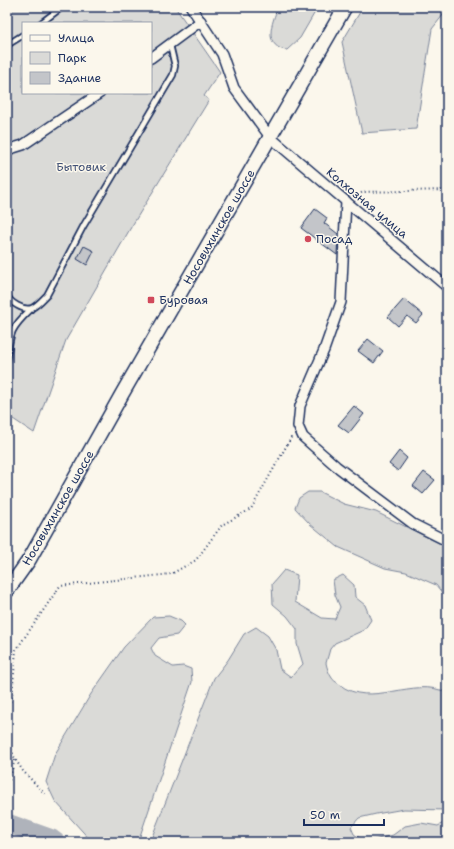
<svg xmlns="http://www.w3.org/2000/svg" width="454" height="849" viewBox="0 0 454 849" font-family="'Shantell Sans',sans-serif">
<style>
.green{fill:#dadad7;stroke:#7a849a;fill-rule:evenodd}
.lines{fill:none;stroke-linecap:round;stroke-linejoin:round}
.river{stroke:#afb3bb;stroke-width:19}
.building{fill:#c3c5c9;stroke:#1b2f5e}
.lane-casing{stroke:#1b2f5e;stroke-width:8}
.street-casing{stroke:#1b2f5e;stroke-width:12}
.secondary-casing{stroke:#1b2f5e;stroke-width:16}
.path{stroke:#1b2f5e;stroke-width:2;stroke-dasharray:1 3;stroke-linecap:butt}
.lane{stroke:#fbf7ec;stroke-width:4.5}
.street{stroke:#fbf7ec;stroke-width:9}
.secondary{stroke:#fbf7ec;stroke-width:13}
.poi-dot{fill:#d1495b;stroke:#fbf7ec;stroke-width:1.5}
.labels{text-anchor:middle;stroke-width:3;stroke-linejoin:round;paint-order:stroke}
.park-label{font-size:12px;fill:#415176;stroke:#fbf7ec}
.street-label{font-size:12px;fill:#1b2f5e;stroke:#fbf7ec}
.poi-label{font-size:12px;fill:#1b2f5e;stroke:#fbf7ec;text-anchor:start}
</style>
<rect width="100%" height="100%" fill="#fbf7ec"/>
<filter id="ink" filterUnits="userSpaceOnUse"><feTurbulence type="fractalNoise" baseFrequency=".025" numOctaves="2"/><feDisplacementMap in="SourceGraphic" scale="8" xChannelSelector="R" yChannelSelector="G"/><feConvolveMatrix kernelMatrix="1 2 1 2 8 2 1 2 1" color-interpolation-filters="sRGB"/></filter>
<g filter="url(#ink)">
<g class="green">
<path d="M7,7h168l45,65 -16,24 5,4 -79,129 -64,111 -32,93 -27,-18zM23,23h128v70h-128z"/>
<path d="M278,7h40l-18,31 -13,12c-9,0 -17,-8 -16,-17 0,-8 4,-18 7,-26z"/>
<path d="M363,7h84v3l-15,19 -16,100 -54,4 -20,-91z"/>
<path d="M308,492h12l24,12 32,8 71,35v52l-11,-14 -30,-13 -21,-4 -47,-21 -28,-23 -15,-16 4,-10z"/>
<path d="M284,570l13,5 -2,27 27,16 13,1 5,-12 -5,-12 -2,-15 10,-5 11,10 1,12 10,8 6,15 -7,10 -29,13 -5,6 -4,14c1,5 3,11 6,15 1,2 4,4 7,6 31,26 75,-9 108,9v117l-43,-1 -28,5 -17,4 -8,9 3,7 10,7 10,-1 19,-5 12,-9 16,-3 17,3 9,-5v21h-297l64,-164 14,-18 16,-26 12,-7 12,9 8,14 4,19 11,8 12,-13 -6,-20v-15l-10,-13 -14,-12 -1,-20z"/>
<path d="M169,616l12,5 4,4 -8,10 -18,3 -8,10 4,8 18,11 10,-1 8,3 1,13 -54,160h-46l-37,-41 -9,-19 9,-28 36,-60 33,-47 29,-30z"/>
</g>
<g class="lines">
<path class="river" d="M7,823l45,16 4,3"/>
</g>
<g class="building">
<path d="M315,209l12,9 -3,5 14,11 -1,21 -36,-27z"/>
<path d="M84,246l10,5 -7,14 -10,-6z"/>
<path d="M404,299l19,16 -7,8 -9,-7 -9,10 -10,-9z"/>
<path d="M368,339l15,12 -9,12 -16,-12z"/>
<path d="M354,406l10,8 -15,19 -11,-8z"/>
<path d="M399,451l8,7 -9,13 -9,-7z"/>
<path d="M424,472l11,8 -12,14 -10,-8z"/>
</g>
<g class="lines">
<g class="lane-casing">
<g id="lane">
<path d="M41,23l21,-16"/>
<path d="M7,45l16,-10"/>
<path d="M7,294c2,9 17,17 25,14 6,-3 10,-8 15,-13l37,-70 89,-150 2,-9 -5,-21"/>
<path d="M7,360c3,-28 4,-32 24,-51"/>
</g>
</g>
<g class="street-casing">
<g id="street">
<path d="M191,7l31,47 12,34 36,49 177,150"/>
<path d="M151,58l50,-37"/>
<path d="M7,150l16,-5 77,-52"/>
<path d="M346,201l-5,101 -17,48 -24,56 -2,20 5,11 33,29 77,58 34,17"/>
</g>
</g>
<g class="secondary-casing">
<path id="secondary" d="M7,591l22,-31 93,-166 223,-387"/>
</g>
<g class="path">
<path d="M354,197l9,-5 84,-2"/>
<path d="M7,709l5,-12 4,-47 44,-64 111,-12 25,-14 26,-35 29,-16 41,-73"/>
<path d="M7,738l8,21 8,12 22,23"/>
<path d="M7,788l8,-29"/>
</g>
<use href="#lane" class="lane"/>
<use href="#street" class="street"/>
<use href="#secondary" class="secondary"/>
</g>
</g>
<g class="poi-dot">
<circle cx="308" cy="239" r="4"/>
<rect x="147" y="296" width="8" height="8" rx="2"/>
</g>
<g class="labels">
<g class="park-label">
<text x="81" y="171">Бытовик</text>
</g>
<g class="street-label">
<text transform="translate(367 203) rotate(40)" y="4">Колхозная улица</text>
<text transform="translate(219 227) rotate(-60)" y="4">Носовихинское шоссе</text>
<text transform="translate(58 508) rotate(-60)" y="4">Носовихинское шоссе</text>
</g>
<g class="poi-label">
<text x="316" y="243">Посад</text>
<text x="159" y="304">Буровая</text>
</g>
</g>
<rect width="454" height="849" fill="none" stroke="#fbf7ec" stroke-width="24"/>
<rect x="12" y="12" width="430" height="825" fill="none" stroke="#1b2f5e" stroke-width="1.5" filter="url(#ink)"/>
<rect x="22" y="22" width="130" height="72" fill="#fbf7ec" stroke="#a1a7b3"/>
<rect x="30" y="35" width="20" height="6" fill="#fbf7ec" stroke="#a1a7b3"/>
<text x="58" y="42" font-size="12" fill="#1b2f5e">Улица</text>
<rect x="30" y="52" width="20" height="12" fill="#dadad7" stroke="#a1a7b3"/>
<text x="58" y="62" font-size="12" fill="#1b2f5e">Парк</text>
<rect x="30" y="72" width="20" height="12" fill="#c3c5c9" stroke="#a1a7b3"/>
<text x="58" y="82" font-size="12" fill="#1b2f5e">Здание</text>
<path d="M304 819v6h80v-6" fill="none" stroke="#1b2f5e" stroke-width="2"/>
<text x="310" y="819" font-size="12" fill="#1b2f5e" stroke="#fbf7ec" stroke-width="3" paint-order="stroke">50 m</text>
</svg>
